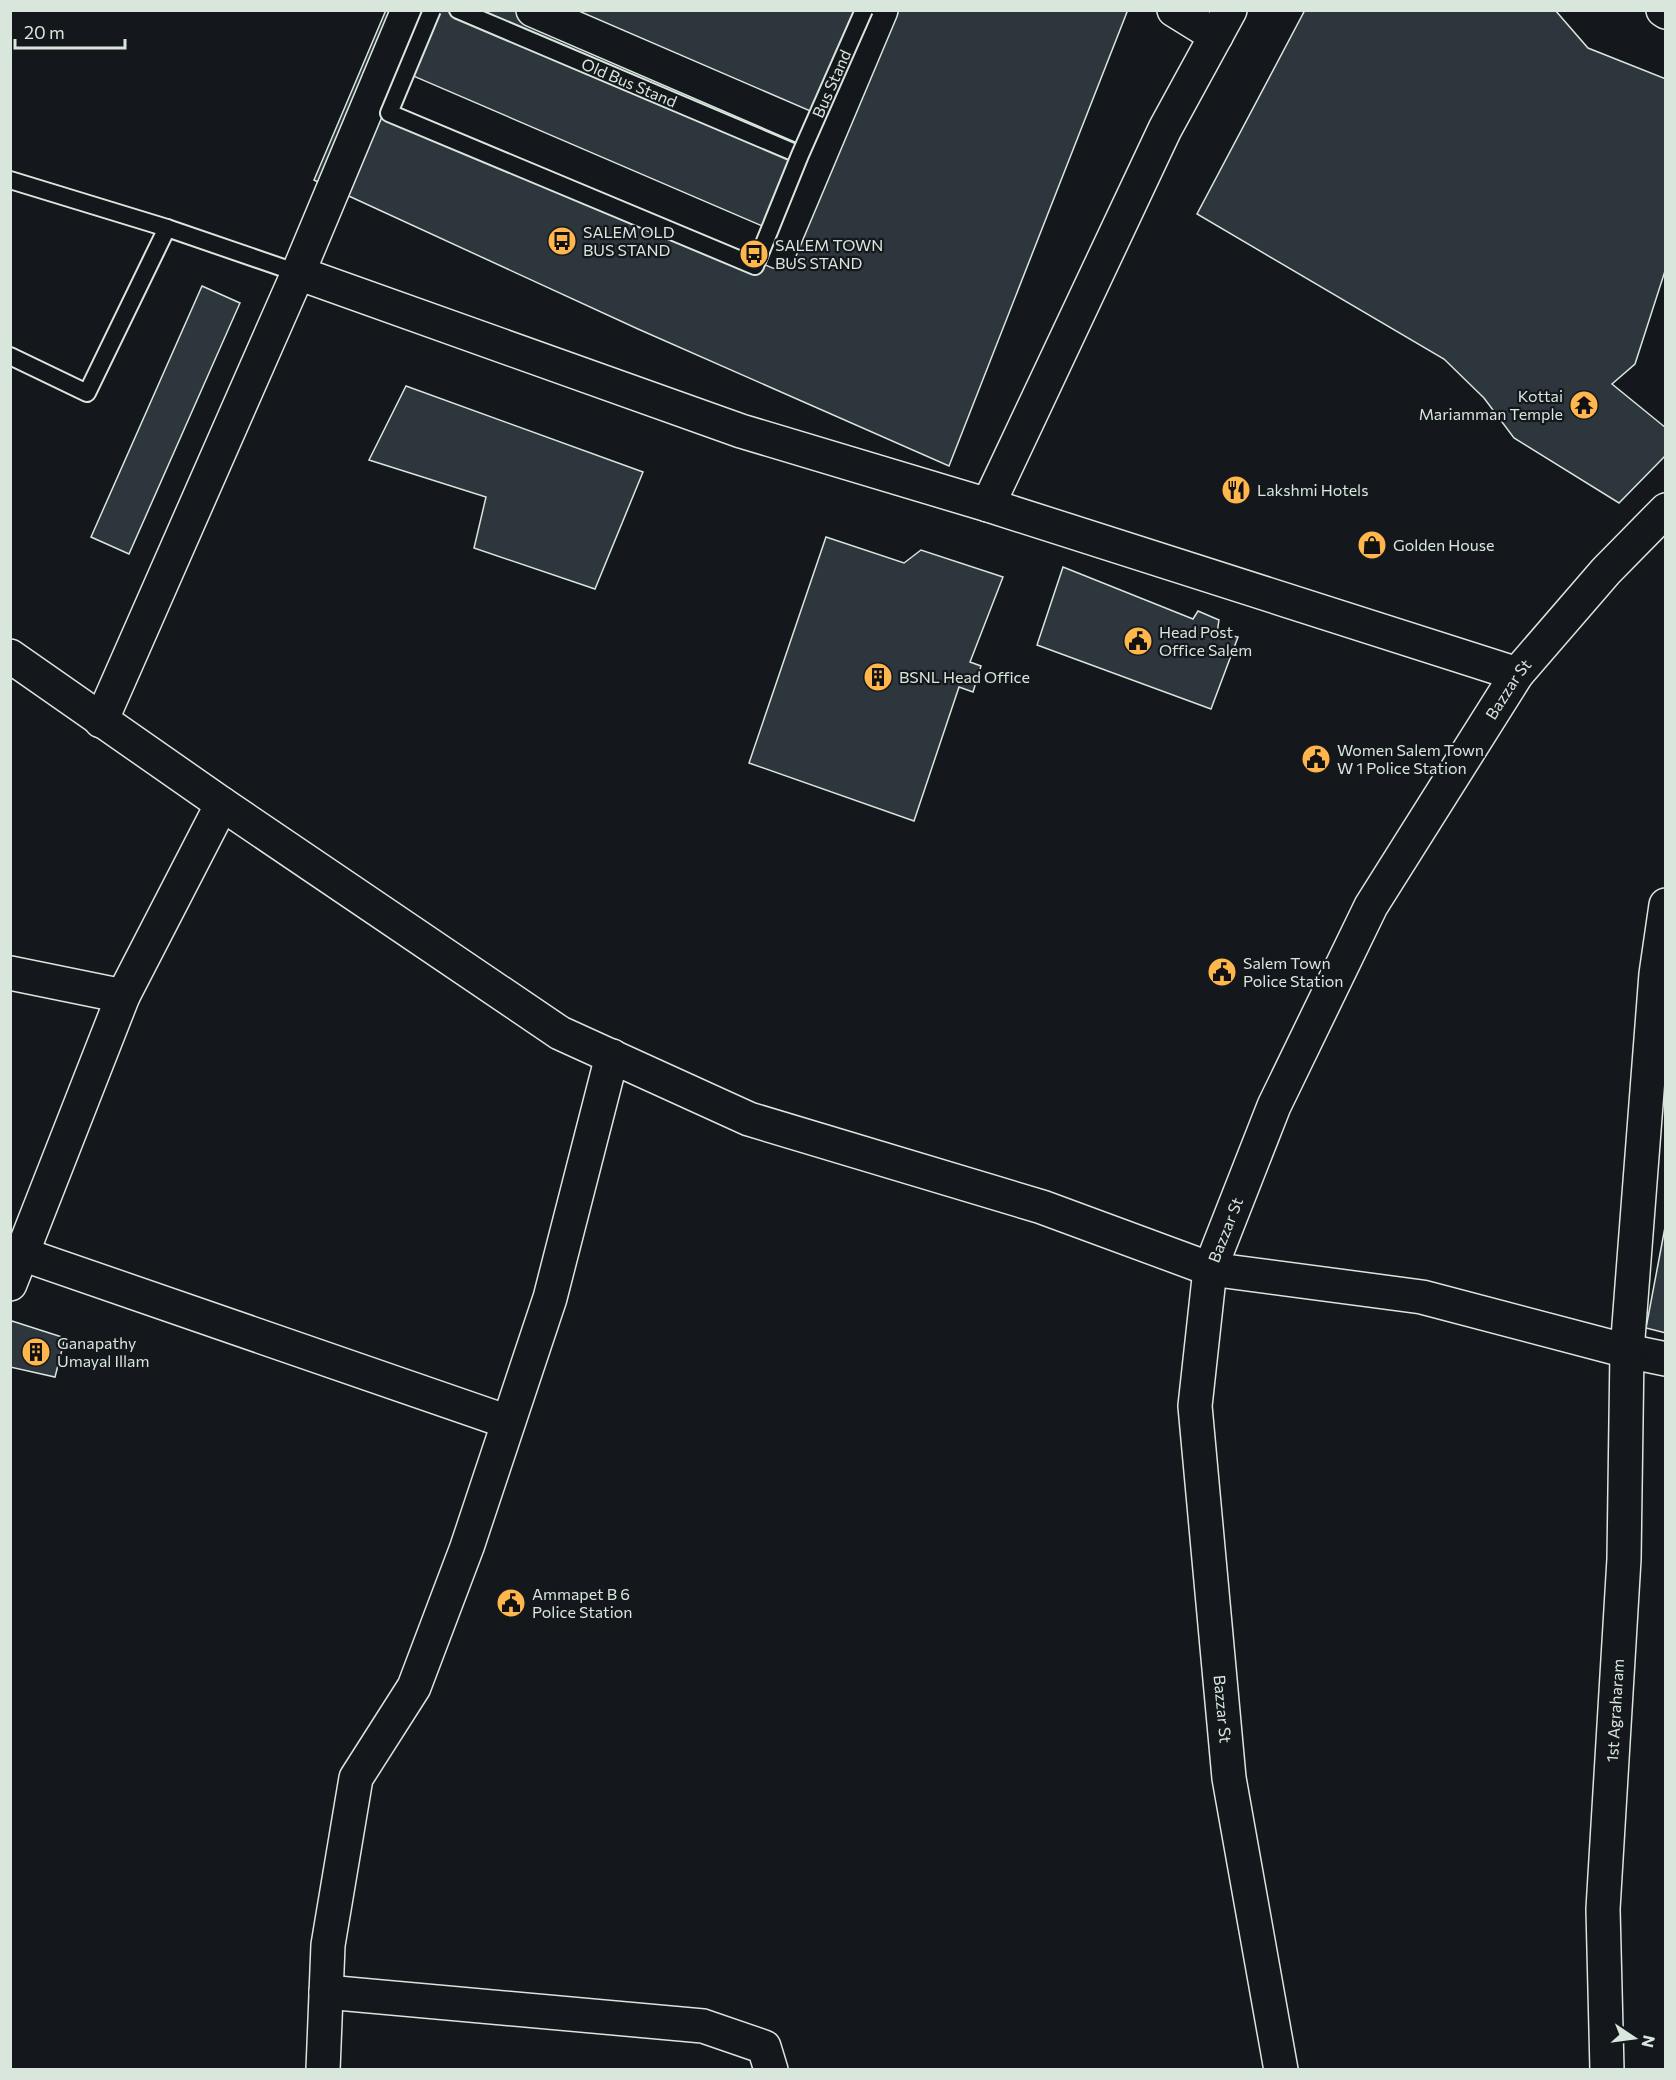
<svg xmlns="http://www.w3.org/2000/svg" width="1676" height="2080" viewBox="0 0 1676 2080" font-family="Commissioner,sans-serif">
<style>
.building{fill:#2c363c;stroke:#d8e6dc;stroke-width:1.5}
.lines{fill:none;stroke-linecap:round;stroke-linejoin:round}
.lane-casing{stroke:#d8e6dc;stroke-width:20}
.street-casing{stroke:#d8e6dc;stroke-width:36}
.secondary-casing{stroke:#d8e6dc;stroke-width:36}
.primary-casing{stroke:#d8e6dc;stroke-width:36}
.lane{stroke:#14181c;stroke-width:16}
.street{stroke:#14181c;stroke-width:33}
.secondary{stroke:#14181c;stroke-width:33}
.primary{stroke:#14181c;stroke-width:33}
.lane-bridge-casing{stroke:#d8e6dc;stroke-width:20;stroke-linecap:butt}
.lane-bridge{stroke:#14181c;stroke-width:16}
.labels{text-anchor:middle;stroke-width:4.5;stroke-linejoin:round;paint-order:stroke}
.street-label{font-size:16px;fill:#d8e6dc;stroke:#14181c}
.poi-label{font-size:16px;fill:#d8e6dc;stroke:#14181c;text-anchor:start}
</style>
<rect width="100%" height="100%" fill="#14181c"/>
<g class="building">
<path d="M386,10h738l3,2 -178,454 -311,-137 -324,-149z"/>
<path d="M1305,10h250l33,38 78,31v189l-31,96 -23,20 54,44v27l-47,48 -105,-65 -30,-40 -40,-39 -247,-145z"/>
<path d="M202,286l38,17 -111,251 -38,-17z"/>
<path d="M406,386l237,86 -48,117 -121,-41 12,-51 -117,-37z"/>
<path d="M826,537l78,26 17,-13 82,27 -33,85 11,4 -8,26 -14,-5 -45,134 -165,-58z"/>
<path d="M1063,567l130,52 5,-8 21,9 -2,13 21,4 -27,72 -174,-64z"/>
<path d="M1666,1222v111l-20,-5z"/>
<path d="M12,1321l53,17 -10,39 -45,-10v-41z"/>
</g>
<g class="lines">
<g class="lane-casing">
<g id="lane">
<path id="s1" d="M458,10l342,145"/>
<path d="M10,180l157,48 131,45"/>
<path d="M10,356l77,37 80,-165"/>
</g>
</g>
<g class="street-casing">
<g id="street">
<path d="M533,10l294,127"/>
<path d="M1174,10l42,26"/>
<path d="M1663,10l3,2"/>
<path d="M379,80l400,172 102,-242"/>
<path d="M988,505l177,-376 65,-119"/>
<path d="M10,973l113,23"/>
<path d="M22,1254l486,168"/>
<path d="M10,1284l113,-288 99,-192"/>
<path d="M1627,1351l39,8"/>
<path d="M326,1992l377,34 61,21 7,23"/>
<path d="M323,2070l5,-125 28,-167 58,-91 53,-140 83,-249 62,-242"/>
</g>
</g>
<g class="secondary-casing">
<g id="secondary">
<path id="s2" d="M1210,1269l-15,137 34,372 52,292"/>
<path id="s3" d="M1607,2070l-4,-161 21,-350 3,-208"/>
</g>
</g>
<g class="primary-casing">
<g id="primary">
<path d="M298,273l443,158 247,74 529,169"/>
<path d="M10,656l212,148 338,229 189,86 293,88 168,62 212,28 205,54 29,-377 10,-69"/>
<path d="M101,721l197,-448 110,-263"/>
<path id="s4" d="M1210,1269l64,-163 97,-200 146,-232 89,-103 60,-61"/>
</g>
</g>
<use href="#lane" class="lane"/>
<use href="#street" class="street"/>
<use href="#secondary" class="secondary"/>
<use href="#primary" class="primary"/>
<g class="lane-bridge-casing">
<g id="lane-bridge">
<path id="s5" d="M432,10l-43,103 366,153 45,-111 64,-145"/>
</g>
</g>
<use href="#lane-bridge" class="lane-bridge"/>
</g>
<defs>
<g id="bus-disc" transform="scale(1.5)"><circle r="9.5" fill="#ffb74d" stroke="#14181c"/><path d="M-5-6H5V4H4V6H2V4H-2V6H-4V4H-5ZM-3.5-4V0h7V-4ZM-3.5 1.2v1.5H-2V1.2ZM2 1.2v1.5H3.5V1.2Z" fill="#111"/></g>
<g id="temple-disc" transform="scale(1.5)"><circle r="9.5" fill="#ffb74d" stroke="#14181c"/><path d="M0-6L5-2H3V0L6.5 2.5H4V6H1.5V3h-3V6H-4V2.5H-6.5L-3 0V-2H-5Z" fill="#111"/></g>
<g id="restaurant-disc" transform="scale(1.5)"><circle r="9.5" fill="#ffb74d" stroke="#14181c"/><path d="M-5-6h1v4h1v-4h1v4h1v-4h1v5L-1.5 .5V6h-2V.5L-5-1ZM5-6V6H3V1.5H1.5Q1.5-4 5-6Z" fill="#111"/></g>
<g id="shop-disc" transform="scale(1.5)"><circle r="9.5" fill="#ffb74d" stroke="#14181c"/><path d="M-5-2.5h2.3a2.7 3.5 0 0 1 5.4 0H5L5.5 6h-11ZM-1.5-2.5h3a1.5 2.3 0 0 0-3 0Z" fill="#111"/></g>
<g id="civic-disc" transform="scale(1.5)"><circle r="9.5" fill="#ffb74d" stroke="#14181c"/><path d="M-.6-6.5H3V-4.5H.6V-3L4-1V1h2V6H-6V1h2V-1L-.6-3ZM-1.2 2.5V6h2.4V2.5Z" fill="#111"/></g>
<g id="building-disc" transform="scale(1.5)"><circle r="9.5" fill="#ffb74d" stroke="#14181c"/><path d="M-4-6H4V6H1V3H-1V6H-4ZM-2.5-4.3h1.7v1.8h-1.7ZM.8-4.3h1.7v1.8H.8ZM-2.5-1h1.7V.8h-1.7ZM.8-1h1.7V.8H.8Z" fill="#111"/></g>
</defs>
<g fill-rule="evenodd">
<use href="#bus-disc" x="562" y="241"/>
<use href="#bus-disc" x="754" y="254"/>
<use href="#temple-disc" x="1584" y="405"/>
<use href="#restaurant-disc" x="1236" y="490"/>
<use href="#shop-disc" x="1372" y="545"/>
<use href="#civic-disc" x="1138" y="641"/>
<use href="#building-disc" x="878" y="677"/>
<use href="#civic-disc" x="1316" y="759"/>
<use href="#civic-disc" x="1222" y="972"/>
<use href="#building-disc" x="36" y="1352"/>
<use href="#civic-disc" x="511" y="1603"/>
</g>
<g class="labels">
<g class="street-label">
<text dy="6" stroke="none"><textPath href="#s1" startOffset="186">Old Bus Stand</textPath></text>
<text dy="6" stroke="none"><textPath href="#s5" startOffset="706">Bus Stand</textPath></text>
<text dy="6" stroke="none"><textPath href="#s4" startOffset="654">Bazzar St</textPath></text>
<text dy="6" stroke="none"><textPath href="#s4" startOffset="42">Bazzar St</textPath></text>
<text dy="6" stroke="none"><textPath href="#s2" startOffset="442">Bazzar St</textPath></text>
<text dy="6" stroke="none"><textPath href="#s3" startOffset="360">1st Agraharam</textPath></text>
</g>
<g class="poi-label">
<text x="583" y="238">SALEM OLD<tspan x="583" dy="18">BUS STAND</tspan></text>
<text x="775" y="251">SALEM TOWN<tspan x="775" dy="18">BUS STAND</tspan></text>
<text x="1563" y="402" text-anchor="end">Kottai<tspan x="1563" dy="18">Mariamman Temple</tspan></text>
<text x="1257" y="496">Lakshmi Hotels</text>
<text x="1393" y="551">Golden House</text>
<text x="1159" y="638">Head Post<tspan x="1159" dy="18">Office Salem</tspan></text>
<text x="899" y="683">BSNL Head Office</text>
<text x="1337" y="756">Women Salem Town<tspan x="1337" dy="18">W 1 Police Station</tspan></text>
<text x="1243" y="969">Salem Town<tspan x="1243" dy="18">Police Station</tspan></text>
<text x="57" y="1349">Ganapathy<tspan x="57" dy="18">Umayal Illam</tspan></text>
<text x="532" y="1600">Ammapet B 6<tspan x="532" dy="18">Police Station</tspan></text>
</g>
</g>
<rect width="1676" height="2080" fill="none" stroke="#d8e6dc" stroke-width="24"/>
<g transform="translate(1634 2038) rotate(103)" stroke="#14181c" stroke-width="4.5" paint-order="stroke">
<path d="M0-4.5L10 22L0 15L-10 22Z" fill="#d8e6dc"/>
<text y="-9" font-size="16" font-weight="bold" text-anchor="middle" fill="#d8e6dc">N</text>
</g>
<path d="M15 39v9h110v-9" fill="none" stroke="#d8e6dc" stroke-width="3"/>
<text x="24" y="39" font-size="18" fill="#d8e6dc" stroke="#14181c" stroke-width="4.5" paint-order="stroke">20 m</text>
</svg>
